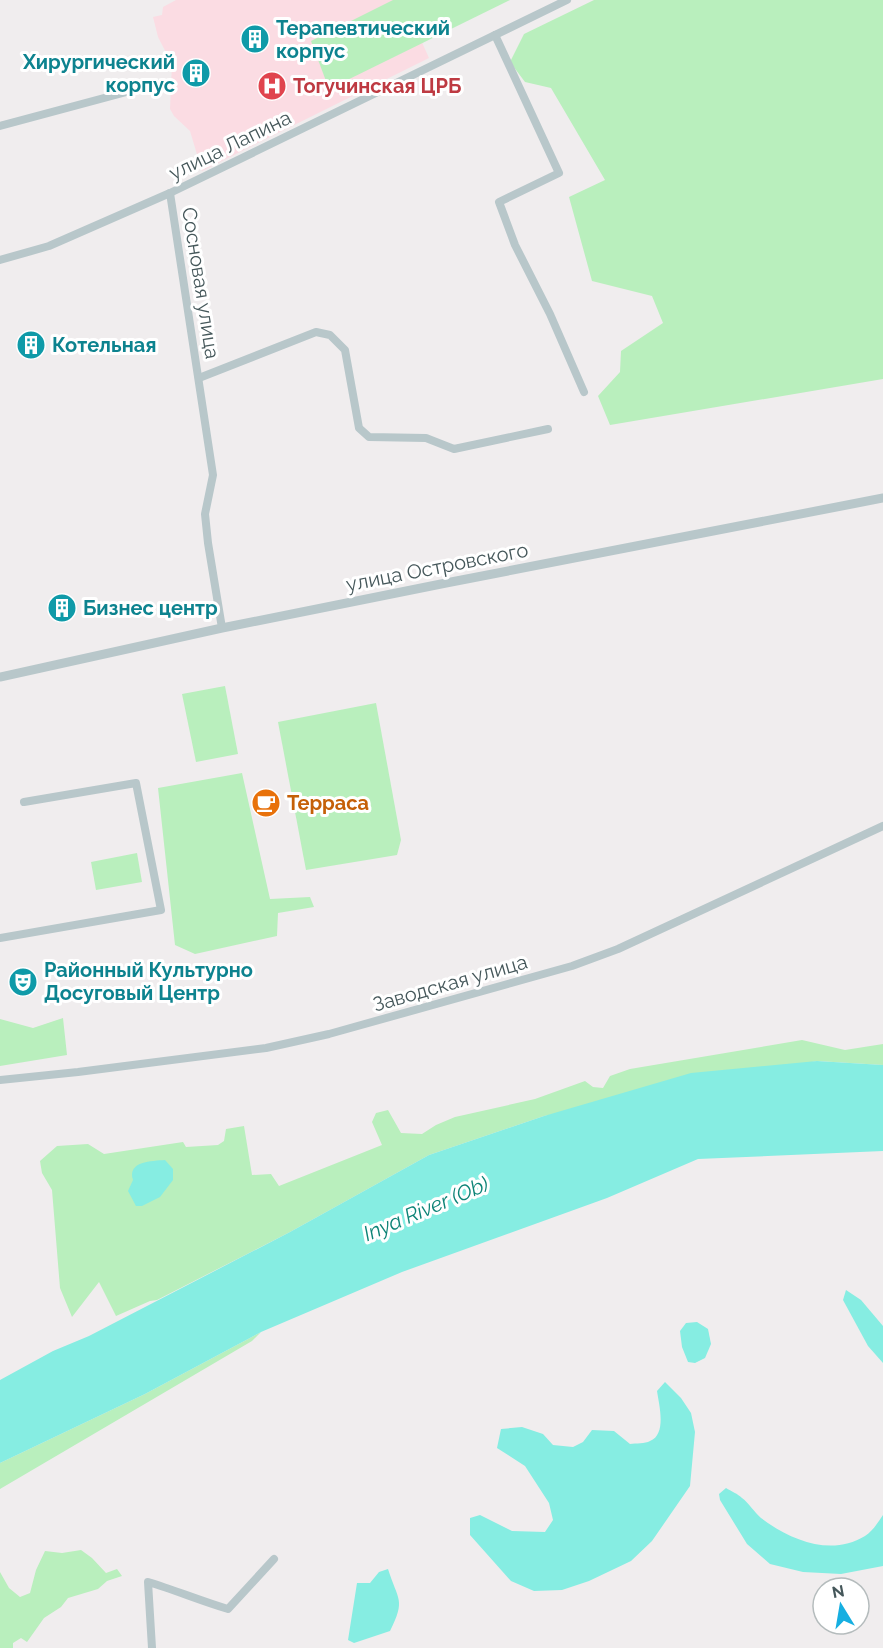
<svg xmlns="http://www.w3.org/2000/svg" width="883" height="1648" viewBox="0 0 883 1648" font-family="Raleway,sans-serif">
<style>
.medical{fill:#fbdce3}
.green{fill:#b9efbd}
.water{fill:#86ede2}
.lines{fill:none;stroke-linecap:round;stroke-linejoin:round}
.minor{stroke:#b8c7ca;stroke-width:8}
.tertiary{stroke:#b8c7ca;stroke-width:9}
.labels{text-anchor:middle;stroke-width:6;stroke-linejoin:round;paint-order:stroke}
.culture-label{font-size:20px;font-weight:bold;fill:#0d838f;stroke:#fff;text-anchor:start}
.health-label{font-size:20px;font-weight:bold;fill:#be3a42;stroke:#fff;text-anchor:start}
.street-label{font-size:20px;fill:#45575a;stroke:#fff}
.food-label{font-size:20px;font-weight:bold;fill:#c56008;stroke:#fff;text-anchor:start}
.water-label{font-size:21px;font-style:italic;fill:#0c8376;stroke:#fff}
</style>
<rect width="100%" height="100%" fill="#f0edee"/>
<path class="medical" d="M176,0h227l26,58 -227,113 -12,-40 -16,-15 -4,-7 2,-45 -14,-27 -5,-20 9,-2 1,-8z"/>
<g class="green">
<path d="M393,0h117l-181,89 -18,-48z"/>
<path d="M594,0h289v379l-273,46 -12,-29 22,-24 1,-21 42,-28 -11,-27 -60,-15 -23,-84 36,-17 -54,-92 -26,-6 -15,-20 14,-28z"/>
<path d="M225,686l13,68 -42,8 -14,-68z"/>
<path d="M376,703l25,137 -4,15 -91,15 -28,-148z"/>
<path d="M242,773l28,126 40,-2 4,10 -36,6 -1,23 -82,18 -20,-9 -17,-157z"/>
<path d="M137,853l5,29 -46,8 -5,-28z"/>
<path d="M63,1018l4,37 -67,11v-47l33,9z"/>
<path d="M802,1040l43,10 38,-6v21l-66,-4 -273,55 -115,39 -139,77 -133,68 -7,1 -34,15 -17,-34 -27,35 -12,-29 -8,-98 -10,-17 -2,-12 17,-15 31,-2 16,10 79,-12 3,5 32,-2 6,-4 2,-12 18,-3 8,49 19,-1 8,12 103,-41 -10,-23 4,-9 12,-3 13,23 21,1 14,-9 19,-8 80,-18 50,-18 8,6 10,1 7,-12 20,-7z"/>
<path d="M261,1332l-9,9 -252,148v-26l145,-69z"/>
<path d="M81,1550l11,8 14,15 11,-4 5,7 -15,5 -9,8 -30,9 -7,9 -17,11 -17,24 -6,-4 -8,5v5h-13v-76l9,16 11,9 10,-4 6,-23 9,-19 17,2z"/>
</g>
<g class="water">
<path d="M817,1061l66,4v86l-185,8 -91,39 -205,74 -141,60 -116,62 -145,69v-83l53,-29 36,-15 201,-104 139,-77 115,-39 147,-43z"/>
<path d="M165,1160l8,9v11l-13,17 -18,9h-6l-8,-15 5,-11c-6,-19 19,-19 32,-20z"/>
<path d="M846,1290l15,10 22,26v37l-15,-17 -25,-46z"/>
<path d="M697,1322l11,7 3,15 -6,14 -10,5 -7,-1 -6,-15 -2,-16 6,-8z"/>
<path d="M665,1382l16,16 10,15 4,19 -5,54 -38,55 -21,20 -42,20 -27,9 -28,1 -23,-10 -41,-46v-17l10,-3 32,16 33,1 8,-12 -4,-17 -24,-37 -28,-18 4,-19 21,-2 21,7 10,11 20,2 10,-5 9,-12 22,1 16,13c6,-1 15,0 20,-3 17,-7 9,-36 7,-50z"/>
<path d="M726,1488c5,3 12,6 16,10 7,5 12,14 19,20 29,22 70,39 104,18 8,-5 13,-14 18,-21v51l-42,8 -38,-2 -33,-8 -23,-20 -27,-44 -1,-6z"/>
<path d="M388,1569c10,32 18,30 2,62l-36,12 -6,-3 9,-57h13l9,-11z"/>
</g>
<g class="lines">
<g class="minor">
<path d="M495,35l64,138 -60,29 16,43 35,69 34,78"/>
<path d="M0,126l160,-43"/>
<path d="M170,193l43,282 -8,39 3,29 14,85"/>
<path d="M0,260l49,-14 121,-53 397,-193"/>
<path d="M199,378l117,-46 14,3 15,15 14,78 10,9 57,1 28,11 94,-20"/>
<path d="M0,938l161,-28 -25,-127 -112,19"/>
<path d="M0,1080l78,-8 188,-24 63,-14 243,-68 46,-17 265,-123"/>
<path d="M152,1648l-4,-66c27,8 53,19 80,27l46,-50"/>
</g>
<path class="tertiary" d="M0,677l222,-49 224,-45 437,-85"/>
</g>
<defs>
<g id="building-disc" transform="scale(1.5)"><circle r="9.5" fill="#0f9aa8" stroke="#fff"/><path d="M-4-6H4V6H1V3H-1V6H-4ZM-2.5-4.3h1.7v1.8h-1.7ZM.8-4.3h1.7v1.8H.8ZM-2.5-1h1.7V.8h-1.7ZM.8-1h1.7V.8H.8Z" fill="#fff"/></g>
<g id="hospital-disc" transform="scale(1.5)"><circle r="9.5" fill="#e0444e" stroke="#fff"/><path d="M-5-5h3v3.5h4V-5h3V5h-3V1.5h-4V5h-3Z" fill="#fff"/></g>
<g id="cafe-disc" transform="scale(1.5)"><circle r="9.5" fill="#e8710a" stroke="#fff"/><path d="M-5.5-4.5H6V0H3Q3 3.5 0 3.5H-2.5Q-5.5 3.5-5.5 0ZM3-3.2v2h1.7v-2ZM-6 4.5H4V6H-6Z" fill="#fff"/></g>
<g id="theatre-disc" transform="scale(1.5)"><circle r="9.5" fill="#0f9aa8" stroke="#fff"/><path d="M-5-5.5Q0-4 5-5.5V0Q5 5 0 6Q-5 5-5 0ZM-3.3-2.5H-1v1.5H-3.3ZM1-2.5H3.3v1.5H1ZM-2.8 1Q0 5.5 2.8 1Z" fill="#fff"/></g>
</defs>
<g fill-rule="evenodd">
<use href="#building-disc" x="255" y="39"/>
<use href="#building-disc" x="196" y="73"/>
<use href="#hospital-disc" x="272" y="86"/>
<use href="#building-disc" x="31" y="345"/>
<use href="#building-disc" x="62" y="608"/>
<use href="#cafe-disc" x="266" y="803"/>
<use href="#theatre-disc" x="23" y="982"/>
</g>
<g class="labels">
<g class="culture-label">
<text x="276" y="35">Терапевтический<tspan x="276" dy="23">корпус</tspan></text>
<text x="175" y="69" text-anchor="end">Хирургический<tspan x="175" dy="23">корпус</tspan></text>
<text x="52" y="352">Котельная</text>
<text x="83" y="615">Бизнес центр</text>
<text x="44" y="977">Районный Культурно<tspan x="44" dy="23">Досуговый Центр</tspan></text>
</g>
<g class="health-label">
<text x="293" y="93">Тогучинская ЦРБ</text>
</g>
<g class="street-label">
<text transform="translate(230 145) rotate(-26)" y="7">улица Лапина</text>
<text transform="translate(201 283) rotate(81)" y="7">Сосновая улица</text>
<text transform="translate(437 567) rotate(-11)" y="7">улица Островского</text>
<text transform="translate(450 983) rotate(-16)" y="7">Заводская улица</text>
</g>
<g class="food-label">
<text x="287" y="810">Терраса</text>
</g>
<g class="water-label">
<text transform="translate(426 1209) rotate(-23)" y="7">Inya River (Ob)</text>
</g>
</g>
<g transform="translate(841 1606) rotate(349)"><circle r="28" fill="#ffffff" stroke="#b5bcbd" stroke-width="1.5"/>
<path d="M0-4.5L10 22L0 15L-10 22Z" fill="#16afe1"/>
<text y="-9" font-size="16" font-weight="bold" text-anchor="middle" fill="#45575a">N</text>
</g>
</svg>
